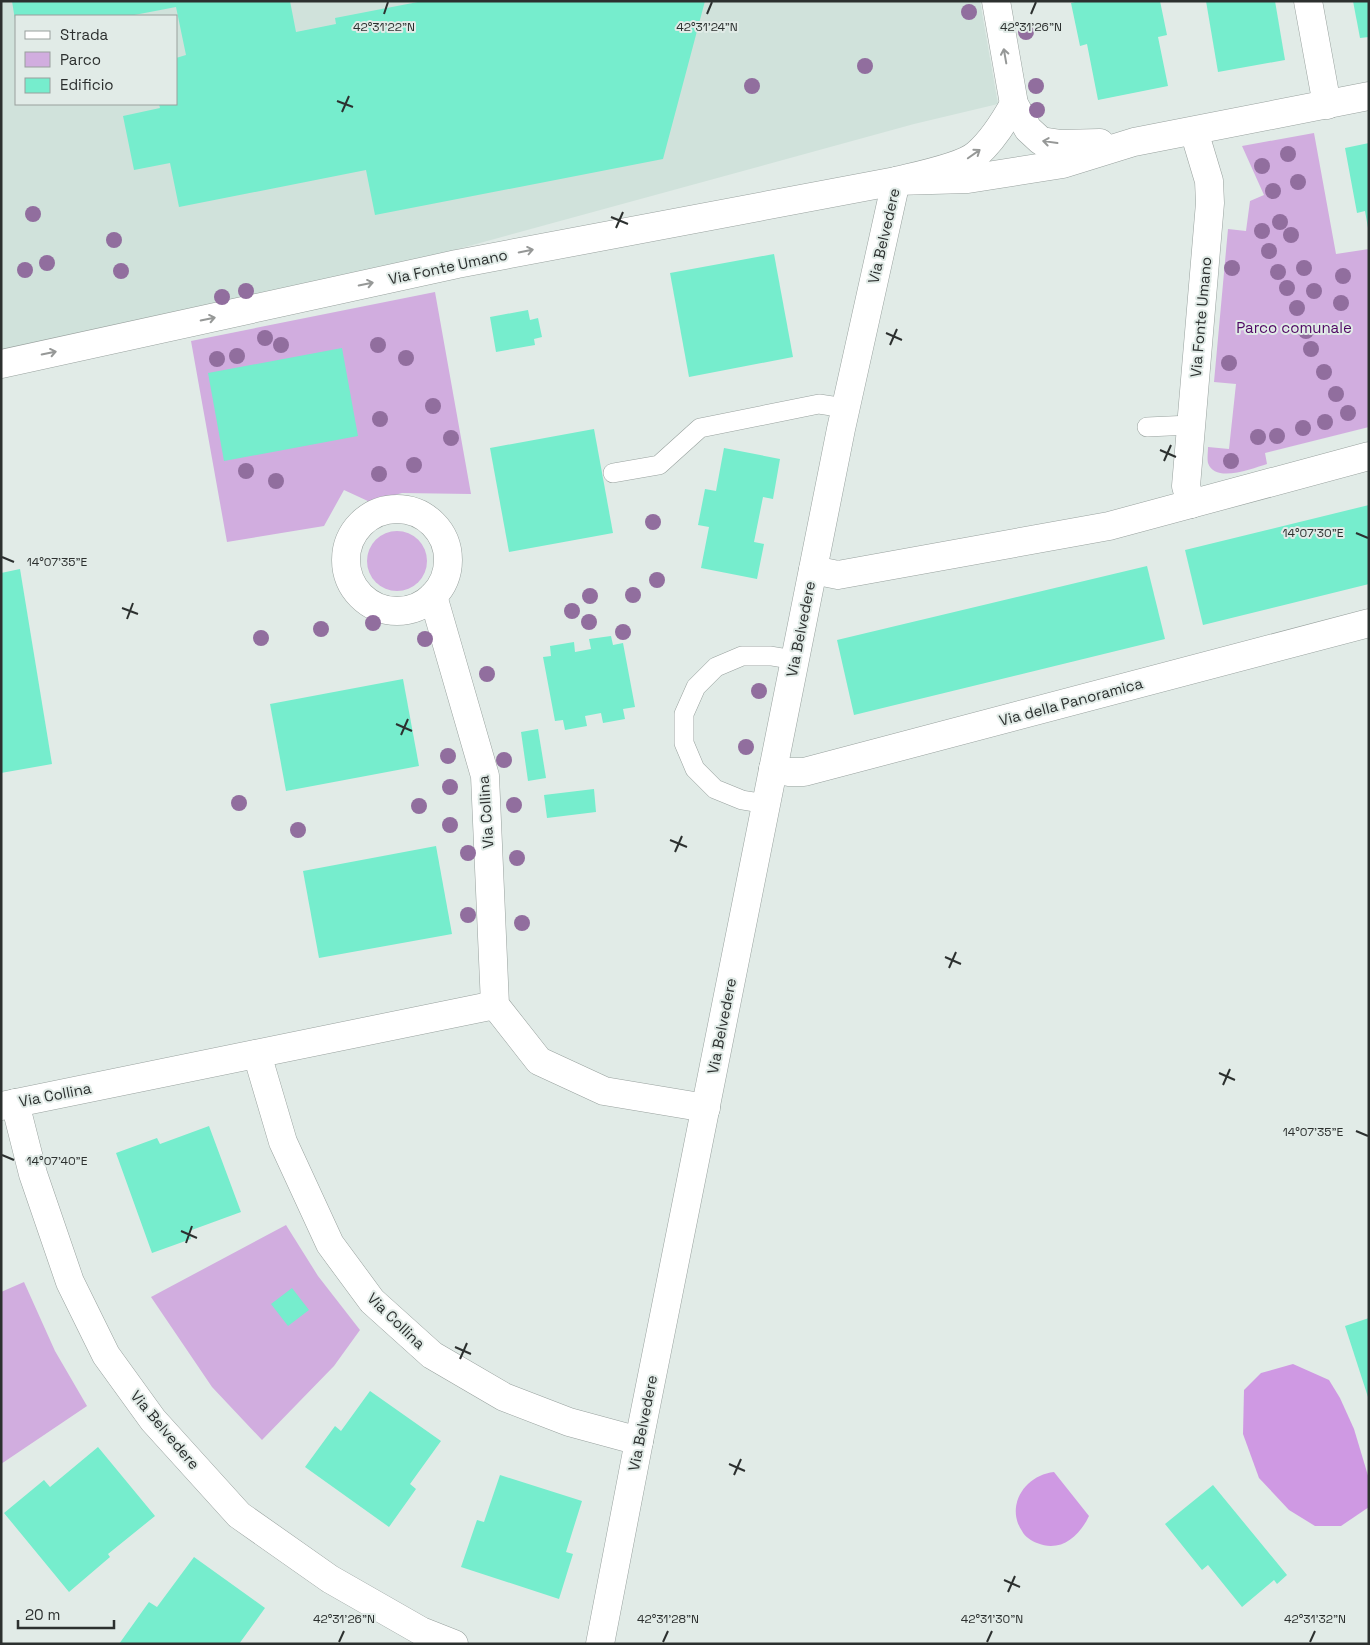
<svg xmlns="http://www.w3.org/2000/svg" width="1370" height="1645" viewBox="0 0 1370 1645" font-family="'Space Grotesk',sans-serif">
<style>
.built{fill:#d0e2db;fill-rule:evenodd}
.green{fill:#d1addf}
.forest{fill:#cf99e3}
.building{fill:#76edcd}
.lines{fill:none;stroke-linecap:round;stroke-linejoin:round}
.service-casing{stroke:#98a19e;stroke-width:20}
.minor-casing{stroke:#98a19e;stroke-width:29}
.service{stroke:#fff;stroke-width:19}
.minor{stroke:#fff;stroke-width:28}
.tree{fill:#916e9e}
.oneway{stroke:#969897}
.ticks{fill:none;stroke:#2c302f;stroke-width:2}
.labels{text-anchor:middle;stroke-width:4;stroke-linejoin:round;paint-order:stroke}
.street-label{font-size:15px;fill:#2c302f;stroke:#e1ebe7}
.park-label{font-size:15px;fill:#4f0763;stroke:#e1ebe7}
.ticks-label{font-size:12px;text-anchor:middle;fill:#2c302f;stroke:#e1ebe7;stroke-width:4;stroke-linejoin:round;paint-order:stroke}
</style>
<rect width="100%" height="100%" fill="#e1ebe7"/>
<path class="built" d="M1,1h979l18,103 -84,20 -609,167 -304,60zM16,16h160v88h-160z"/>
<g class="green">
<path d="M1314,133l22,121 33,-5v178l-104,26 2,11c-14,4 -52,20 -59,-1 -1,-4 0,-11 0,-16l21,2 7,-65 -22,-2 14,-153 18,2 4,-30 14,-6 -22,-49z"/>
<path d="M435,292l36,202 -69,-1 -32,9 -26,-12 -20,36 -97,16 -36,-201z"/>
<circle cx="397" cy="561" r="30"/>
<path d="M286,1225l32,51 42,54 -26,36 -72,74 -50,-53 -61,-90z"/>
<path d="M24,1282l31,69 32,55 -86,58v-172z"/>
</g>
<g class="forest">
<path d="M1293,1364l36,16 11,18 14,31 15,50v28l-28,19h-26l-26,-16 -30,-32 -16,-44 1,-44 17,-17z"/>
<path d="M1054,1472l35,44c-10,21 -29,37 -52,27 -5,-2 -12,-6 -15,-12 -17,-25 3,-56 32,-59z"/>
</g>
<g class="building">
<path d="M12,1h278l6,31 40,-8 -1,-6 88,-17h282l-42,158 -288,56 -9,-45 -187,37 -9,-44 -36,7 -11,-54 37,-8 -1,-4h17v-46l10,-3 -10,-48 -47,9h-113l-1,4z"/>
<path d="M1079,1h81l7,34 -9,2 10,49 -70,14 -11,-56 -7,2 -9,-43z"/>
<path d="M1206,1h69l10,59 -67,12z"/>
<path d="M1353,1h16v36l-9,1z"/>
<path d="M1369,143v85h-1l-3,-17 -8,2 -12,-65z"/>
<path d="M774,254l19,103 -104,20 -19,-104z"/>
<path d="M528,310l2,10 8,-2 4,19 -8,2 1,6 -39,7 -6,-35z"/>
<path d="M342,348l16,88 -134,25 -16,-88z"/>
<path d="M594,429l19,104 -104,19 -19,-104z"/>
<path d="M724,448l56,11 -7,40 -10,-2 -9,45 10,2 -7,35 -56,-11 8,-41 -11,-2 7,-36 11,2z"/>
<path d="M1369,505v79l-166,41 -18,-75z"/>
<path d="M1147,566l18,73 -311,76 -17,-75z"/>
<path d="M20,569l32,195 -51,9v-200z"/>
<path d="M611,636l2,9 10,-2 12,64 -12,2 2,10 -22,4 -2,-10 -16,3 2,10 -22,4 -2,-10 -8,1 -12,-64 8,-1 -1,-10 24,-4 1,10 16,-3 -2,-10z"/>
<path d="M403,679l16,87 -133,25 -16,-87z"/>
<path d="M538,729l8,49 -18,3 -7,-49z"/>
<path d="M594,789l2,23 -49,6 -3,-23z"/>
<path d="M436,846l16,88 -133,24 -16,-87z"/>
<path d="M209,1126l32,86 -52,19 2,8 -39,14 -36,-100 41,-15 3,6z"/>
<path d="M292,1288l17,22 -21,16 -17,-22z"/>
<path d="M1369,1318v79h-1l-23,-71z"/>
<path d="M370,1391l71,50 -31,43 6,5 -27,38 -84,-60 30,-41 6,5z"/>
<path d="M98,1447l57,69 -47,38 2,3 -41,35 -65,-79 40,-33 6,7z"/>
<path d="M500,1475l82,26 -16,51 7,2 -14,45 -98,-32 16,-47 7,2z"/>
<path d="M1213,1485l74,90 -10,9 -3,-4 -32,27 -34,-42 -6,5 -37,-46z"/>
<path d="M194,1557l71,51 -26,36h-120l30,-42 8,5z"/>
</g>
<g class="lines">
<g class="service-casing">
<g id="service">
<path d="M1147,427l44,-2"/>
<path d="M613,473l46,-8 41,-37 119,-24 26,4"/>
<path d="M766,804l-24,-4 -27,-11 -20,-20 -11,-26v-29l12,-27 20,-20 26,-11h29l24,4"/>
</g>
</g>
<g class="minor-casing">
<g id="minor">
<path d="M996,1l18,103 14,25 13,12 20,3 39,-1"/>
<path d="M1308,1l19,104"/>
<path d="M1,364l456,-100 439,-83 72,-2 95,-15 71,-22 235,-46"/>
<path d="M1191,504l-5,-18 24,-283 -1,-22 -15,-50"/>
<circle cx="397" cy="560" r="51"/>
<path d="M813,570l25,5 271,-49 260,-70"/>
<path d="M433,596l52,180 10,229 44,56 65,30 102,17"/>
<path d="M773,769l16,3h15l565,-149"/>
<path d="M257,1054l26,88 47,102 42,57 60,54 72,42 65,25 70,19"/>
<path d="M15,1103l18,71 37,108 36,73 47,65 86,95 91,64 91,52 33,13"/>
<path d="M1,1106l494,-101"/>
<path d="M600,1644l39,-203 202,-1012 55,-248c20,-5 67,-14 81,-27 16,-14 27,-32 37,-50"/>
</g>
</g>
<use href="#service" class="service"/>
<use href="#minor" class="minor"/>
</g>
<g class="tree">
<circle cx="969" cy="12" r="8"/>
<circle cx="1026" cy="32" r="8"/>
<circle cx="865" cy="66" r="8"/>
<circle cx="752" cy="86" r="8"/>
<circle cx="1036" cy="86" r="8"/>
<circle cx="1037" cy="110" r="8"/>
<circle cx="1288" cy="154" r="8"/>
<circle cx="1262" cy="166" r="8"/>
<circle cx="1298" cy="182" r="8"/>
<circle cx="1273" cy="191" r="8"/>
<circle cx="33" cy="214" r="8"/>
<circle cx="1280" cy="222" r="8"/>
<circle cx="1262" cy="231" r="8"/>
<circle cx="1291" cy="235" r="8"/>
<circle cx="114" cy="240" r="8"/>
<circle cx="1269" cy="251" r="8"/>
<circle cx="47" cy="263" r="8"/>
<circle cx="1232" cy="268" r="8"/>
<circle cx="1304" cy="268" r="8"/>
<circle cx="25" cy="270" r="8"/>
<circle cx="121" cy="271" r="8"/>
<circle cx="1278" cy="272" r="8"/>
<circle cx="1343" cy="276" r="8"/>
<circle cx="1287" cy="288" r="8"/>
<circle cx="246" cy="291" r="8"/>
<circle cx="1314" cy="291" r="8"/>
<circle cx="222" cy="297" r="8"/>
<circle cx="1341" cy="303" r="8"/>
<circle cx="1297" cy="308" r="8"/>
<circle cx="1306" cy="331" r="8"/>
<circle cx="265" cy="338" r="8"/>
<circle cx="281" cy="345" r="8"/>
<circle cx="378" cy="345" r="8"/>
<circle cx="1311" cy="349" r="8"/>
<circle cx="237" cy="356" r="8"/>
<circle cx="406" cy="358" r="8"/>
<circle cx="217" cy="359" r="8"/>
<circle cx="1229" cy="363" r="8"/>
<circle cx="1324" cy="372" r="8"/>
<circle cx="1336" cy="394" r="8"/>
<circle cx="433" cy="406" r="8"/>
<circle cx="1348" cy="413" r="8"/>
<circle cx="380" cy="419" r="8"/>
<circle cx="1325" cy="422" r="8"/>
<circle cx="1303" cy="428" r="8"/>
<circle cx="1277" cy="436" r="8"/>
<circle cx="1258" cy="437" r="8"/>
<circle cx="451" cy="438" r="8"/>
<circle cx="1231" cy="461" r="8"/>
<circle cx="414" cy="465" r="8"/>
<circle cx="246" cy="471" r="8"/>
<circle cx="379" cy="474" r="8"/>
<circle cx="276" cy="481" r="8"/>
<circle cx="653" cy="522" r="8"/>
<circle cx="657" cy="580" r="8"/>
<circle cx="633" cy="595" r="8"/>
<circle cx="590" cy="596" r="8"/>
<circle cx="572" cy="611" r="8"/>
<circle cx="589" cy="622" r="8"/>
<circle cx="373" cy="623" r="8"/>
<circle cx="321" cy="629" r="8"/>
<circle cx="623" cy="632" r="8"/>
<circle cx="261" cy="638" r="8"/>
<circle cx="425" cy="639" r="8"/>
<circle cx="487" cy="674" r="8"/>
<circle cx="759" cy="691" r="8"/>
<circle cx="746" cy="747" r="8"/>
<circle cx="448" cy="756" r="8"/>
<circle cx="504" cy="760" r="8"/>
<circle cx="450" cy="787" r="8"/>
<circle cx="239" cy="803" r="8"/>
<circle cx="514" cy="805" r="8"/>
<circle cx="419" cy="806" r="8"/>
<circle cx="450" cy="825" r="8"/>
<circle cx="298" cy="830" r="8"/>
<circle cx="468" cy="853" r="8"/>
<circle cx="517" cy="858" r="8"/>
<circle cx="468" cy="915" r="8"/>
<circle cx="522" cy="923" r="8"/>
</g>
<defs><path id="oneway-shaft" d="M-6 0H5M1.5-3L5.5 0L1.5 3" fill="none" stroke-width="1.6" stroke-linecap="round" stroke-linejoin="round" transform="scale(1.25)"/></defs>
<g class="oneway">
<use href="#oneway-shaft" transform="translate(1005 56) rotate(-100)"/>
<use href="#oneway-shaft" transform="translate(1050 142) rotate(-172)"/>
<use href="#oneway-shaft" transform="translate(974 154) rotate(-35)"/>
<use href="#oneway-shaft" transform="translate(526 251) rotate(-11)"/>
<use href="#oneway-shaft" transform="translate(366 284) rotate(-12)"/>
<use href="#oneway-shaft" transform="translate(208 319) rotate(-12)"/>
<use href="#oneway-shaft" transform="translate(49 353) rotate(-12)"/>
</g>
<path class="ticks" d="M384,14l4,-12M707,14l5,-12M1031,14l5,-12M337,101l16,6M342,112l7,-16M611,217l17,7M616,228l7,-16M886,333l16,7M890,345l7,-16M1160,450l16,7M1164,461l7,-16M1356,533l12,5M2,557l12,5M122,608l16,6M127,619l6,-16M396,724l16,7M401,735l7,-16M670,840l17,7M675,852l7,-16M945,957l16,7M949,968l7,-16M1219,1073l16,7M1223,1085l7,-16M1356,1131l12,5M2,1155l12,5M181,1231l16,7M186,1243l6,-17M455,1347l16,7M460,1359l7,-16M729,1464l16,7M734,1475l7,-16M1004,1580l16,7M1008,1592l7,-16M339,1642l5,-11M663,1642l5,-11M987,1642l5,-11M1310,1642l5,-11"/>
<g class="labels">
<g class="street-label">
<text transform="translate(884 236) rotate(-77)" y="5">Via Belvedere</text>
<text transform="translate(448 267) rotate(-12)" y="5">Via Fonte Umano</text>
<text transform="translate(1201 317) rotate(-85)" y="5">Via Fonte Umano</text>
<text transform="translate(801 629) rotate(-79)" y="5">Via Belvedere</text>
<text transform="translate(1071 702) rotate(-15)" y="5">Via della Panoramica</text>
<text transform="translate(486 812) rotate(-94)" y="5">Via Collina</text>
<text transform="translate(722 1026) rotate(-79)" y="5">Via Belvedere</text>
<text transform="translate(55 1095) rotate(-11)" y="5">Via Collina</text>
<text transform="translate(396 1321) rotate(44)" y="5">Via Collina</text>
<text transform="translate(643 1423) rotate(-79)" y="5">Via Belvedere</text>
<text transform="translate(165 1430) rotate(50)" y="5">Via Belvedere</text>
</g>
<g class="park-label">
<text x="1294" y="333">Parco comunale</text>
</g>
</g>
<g class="ticks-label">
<text x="384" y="31">42°31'22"N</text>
<text x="707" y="31">42°31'24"N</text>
<text x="1031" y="31">42°31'26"N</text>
<text x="1313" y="537">14°07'30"E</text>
<text x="57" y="566">14°07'35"E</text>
<text x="1313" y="1136">14°07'35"E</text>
<text x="57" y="1165">14°07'40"E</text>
<text x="344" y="1623">42°31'26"N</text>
<text x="668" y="1623">42°31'28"N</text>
<text x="992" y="1623">42°31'30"N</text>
<text x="1315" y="1623">42°31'32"N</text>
</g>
<rect width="1370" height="1645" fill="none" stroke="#2c302f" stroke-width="5"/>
<rect x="15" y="15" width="162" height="90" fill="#e1ebe7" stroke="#99a09d"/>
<rect x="25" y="31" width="25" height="8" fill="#ffffff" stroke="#99a09d"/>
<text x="60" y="40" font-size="15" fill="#2c302f">Strada</text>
<rect x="25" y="52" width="25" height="15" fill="#d1addf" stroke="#99a09d"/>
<text x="60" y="65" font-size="15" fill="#2c302f">Parco</text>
<rect x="25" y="78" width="25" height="15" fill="#76edcd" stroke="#99a09d"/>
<text x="60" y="90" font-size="15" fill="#2c302f">Edificio</text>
<path d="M18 1620v8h96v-8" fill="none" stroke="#2c302f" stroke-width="2.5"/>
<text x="25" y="1620" font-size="15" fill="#2c302f" stroke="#e1ebe7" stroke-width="4" paint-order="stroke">20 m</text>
</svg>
